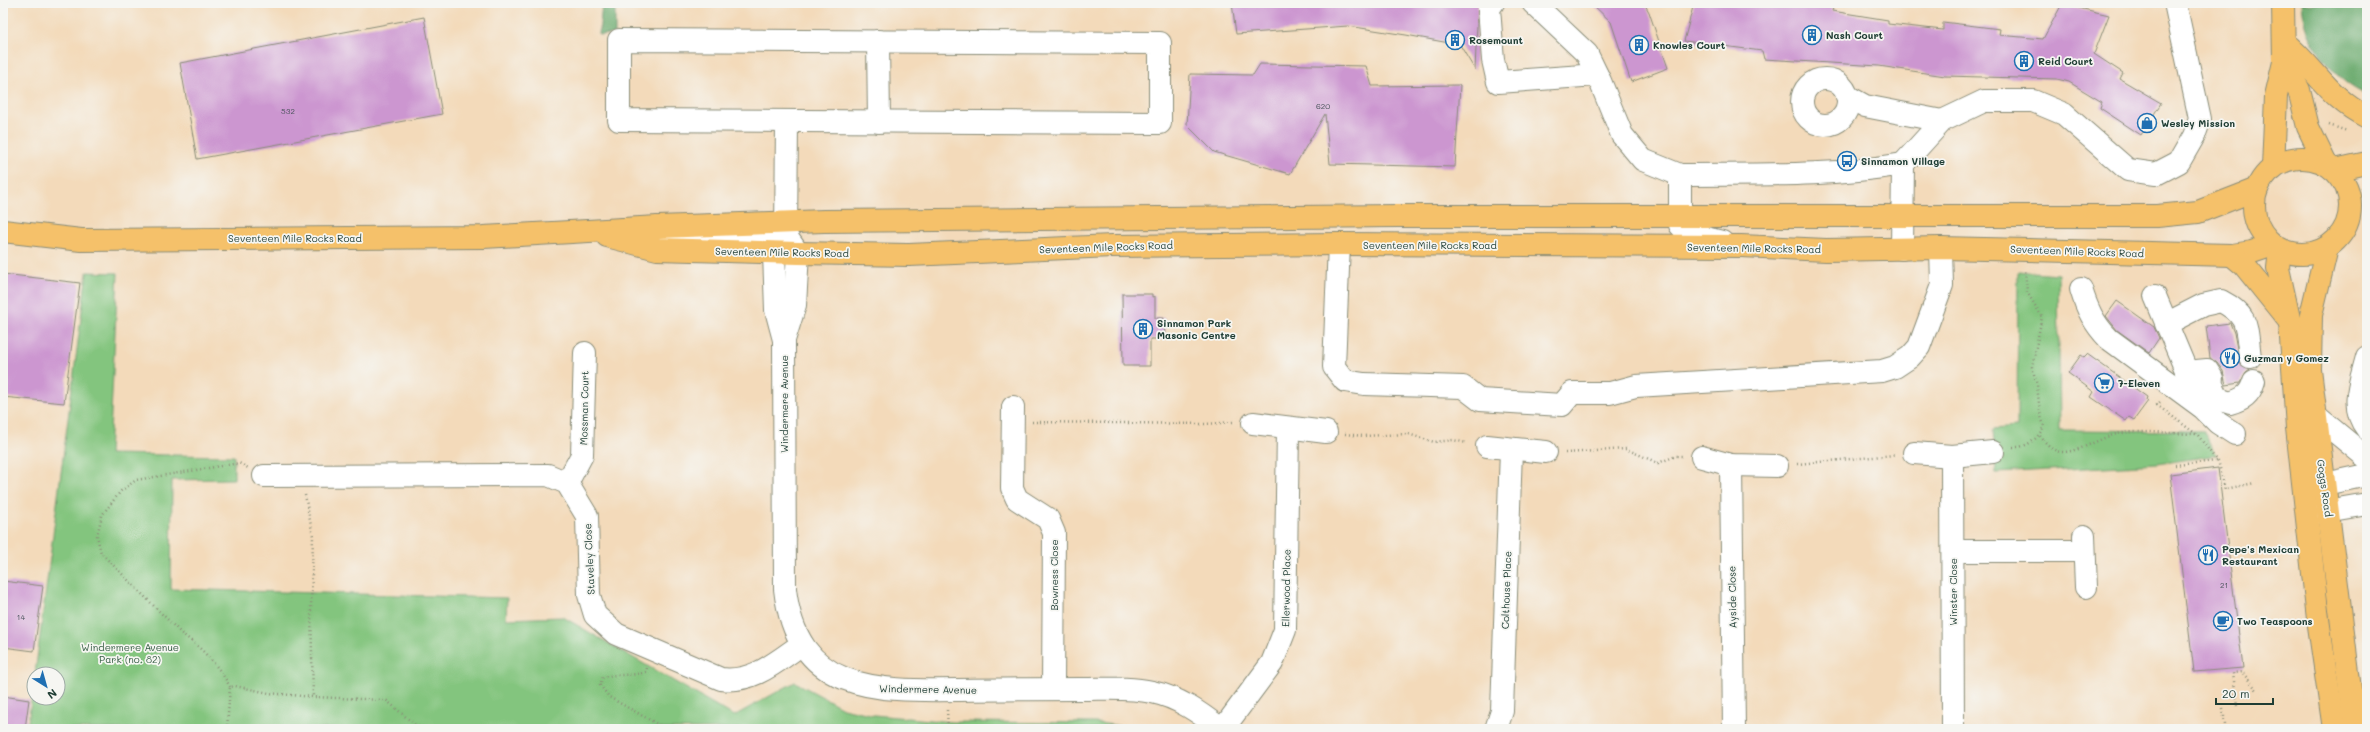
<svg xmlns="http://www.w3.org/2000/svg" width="2370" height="732" viewBox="0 0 2370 732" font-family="Mali,sans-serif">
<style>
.green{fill:#83c57e;stroke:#518159}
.forest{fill:#6aaa6d;stroke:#447450}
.building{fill:#cc96d0}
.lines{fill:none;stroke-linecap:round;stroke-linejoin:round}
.minor-casing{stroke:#898c77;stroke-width:24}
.major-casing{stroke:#898c77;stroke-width:24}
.highway-casing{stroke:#898c77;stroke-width:24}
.path{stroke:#898c77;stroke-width:2.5;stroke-dasharray:1 3;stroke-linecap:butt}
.minor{stroke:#fff;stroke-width:22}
.major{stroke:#f5c16b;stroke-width:22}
.highway{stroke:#f5c16b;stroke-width:22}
.labels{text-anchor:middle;stroke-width:3.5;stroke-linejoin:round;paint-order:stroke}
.number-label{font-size:8px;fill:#4a535b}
.poi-label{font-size:10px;font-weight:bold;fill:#1f3d34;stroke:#f6f6f2;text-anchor:start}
.street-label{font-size:10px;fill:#1f3d34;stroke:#f6f6f2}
.park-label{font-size:10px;fill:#385f46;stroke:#f6f6f2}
</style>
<rect width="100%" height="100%" fill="#f6f6f2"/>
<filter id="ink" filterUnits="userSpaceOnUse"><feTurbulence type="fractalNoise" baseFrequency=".025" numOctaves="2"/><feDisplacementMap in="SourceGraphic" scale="8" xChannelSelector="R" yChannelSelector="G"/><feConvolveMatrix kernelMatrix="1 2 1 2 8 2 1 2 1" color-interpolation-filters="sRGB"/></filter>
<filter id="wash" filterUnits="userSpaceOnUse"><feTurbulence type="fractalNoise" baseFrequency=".012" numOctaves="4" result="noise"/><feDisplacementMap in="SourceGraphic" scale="16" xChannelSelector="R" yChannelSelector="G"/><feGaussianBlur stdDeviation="0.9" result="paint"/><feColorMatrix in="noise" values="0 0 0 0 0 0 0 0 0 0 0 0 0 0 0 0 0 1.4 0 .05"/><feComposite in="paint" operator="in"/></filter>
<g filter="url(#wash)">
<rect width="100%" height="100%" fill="#f3daba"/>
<g class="green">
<path d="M2018,271l40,3 2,156 143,1 14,24 -59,9 -162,9 -3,-44 24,-2z"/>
<path d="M87,272l31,1 -9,181 125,2v23l-62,1 -1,109 336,9 -1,21 57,-2 171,99 61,-34 48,26 31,7 78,7 145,1 49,6h-1119l7,-47v16h24v-24h-23z"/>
</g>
<g class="forest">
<path d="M602,3h13v31l-16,1z"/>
<path d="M2302,3h65v92c-34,-14 -63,-55 -65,-92z"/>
</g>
<g id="blocks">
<g class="building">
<path d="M1232,3h246l-3,67 -15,-25 -54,-10 -58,-9 -112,8z"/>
<path d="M1591,3h53l5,9 19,56 -37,14 -20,-60z"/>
<path d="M1694,3h141l-3,8 56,9v4l55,6v-8l57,7 -1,6 44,4 19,-35 47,11 -15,39 29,19 -3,6 41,24 -20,32 -41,-27 2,-6 -33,-20 -12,-3 -112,-3 -66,-10 -115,-7 -2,-8 -78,-10z"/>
<path d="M424,17l18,97 -245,45 -17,-96z"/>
<path d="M1260,64l106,2 6,20 88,-1 -5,82 -125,-3 -5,-50 -35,60 -76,-22 -27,-27 3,-51 63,1z"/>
<path d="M3,274l77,9 -16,120 -61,-6z"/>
<path d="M1122,294h30v3l3,-1v22h9l1,21h-15v27h-27z"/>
<path d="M2117,301l37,26 5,11 -10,15 -32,-23 -11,-14z"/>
<path d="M2230,323l4,10 6,31 10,5 -4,3 -6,11 -14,2 -3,-14 -6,-8 -7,-5 -4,-32z"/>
<path d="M2087,354l60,43 -1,3 2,1 -14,19 -5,-3 -3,4 -35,-24 3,-5 -26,-19 13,-18 3,2z"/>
<path d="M2218,468l25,200 -49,4 -24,-198z"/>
<path d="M3,581l40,5 -9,65 -31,-4z"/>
<path d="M3,696l26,4 -4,29h-22z"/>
</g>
</g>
</g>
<g filter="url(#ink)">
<use href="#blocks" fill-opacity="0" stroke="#898c77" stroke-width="1"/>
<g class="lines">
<g class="minor-casing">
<g id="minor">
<path d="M1493,3l-4,5 4,52 5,22 99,-7"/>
<path d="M1533,3l54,51 13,27 22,54 21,25 37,15"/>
<path d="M619,40l541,3v80l-541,-3z"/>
<path d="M878,41l1,81"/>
<circle cx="1825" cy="102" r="23"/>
<path d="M1847,96l18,10 77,15"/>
<path d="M787,121l-1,115 -12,17 2,57 8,30 1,249c12,104 91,102 174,101 41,-1 82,-1 124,-1 22,0 47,-2 69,3 26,5 48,21 69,37"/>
<path d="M1903,164l39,-43 42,-20h49l31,13 64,56 28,4 23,-12 15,-26 6,-17 -25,-116"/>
<path d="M659,227l34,12 93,-3 12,17 -3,52 -11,35"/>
<path d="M1722,242l-33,-8 -9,-9v-50c74,-1 149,2 223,-11l-1,85"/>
<path d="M1339,244l-5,123 11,14 19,3 99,3 17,13 82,5 10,-12h38l26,-7 246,-15 13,-4 15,-10 9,-10 23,-62 -1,-37"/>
<path d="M2081,289c6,20 13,35 28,50l94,69 15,15 17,11"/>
<path d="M2155,296l46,110"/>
<path d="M2166,324l37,-19 18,-4c29,15 25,27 29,56"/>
<path d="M2367,357c-6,24 -18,50 0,72"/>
<path d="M2186,372l21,-2 5,8"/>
<path d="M2213,387l6,12 11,4c13,-4 20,-8 24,-22"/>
<path d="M1013,407l-1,81 5,11 31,20 6,14 -1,156"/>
<path d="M2315,415l52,43"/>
<path d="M1253,423l73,9"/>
<path d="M1487,446l59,6"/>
<path d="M1914,453l38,3 41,-4"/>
<path d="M1952,456l1,273"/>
<path d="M1702,457l29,8 46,1"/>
<path d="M1731,465l3,264"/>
<path d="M264,476l284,-1 19,8 20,33 2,79 6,20 21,19 105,45c32,4 55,-17 81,-35"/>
<path d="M567,483l15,-28 3,-102"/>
<path d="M2306,488l61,-13"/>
<path d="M2309,514l58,-10"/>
<path d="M2084,536l2,51"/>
<path d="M1953,551h131"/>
<path d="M1223,729l49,-66 13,-33 3,-201"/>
<path d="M1496,729l6,-18 9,-261"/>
</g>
</g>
<g class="major-casing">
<g id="major">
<circle cx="2302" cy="206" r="48"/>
<path d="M2335,170l32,-7"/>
<path d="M3,231l78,9 402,-3 175,-10 166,-6 574,-5h759l41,-4 59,-23"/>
<path d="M607,236l50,13 141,4 111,2 203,-9 227,-2 402,2 85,4 115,-2 291,7 20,-3 21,-7"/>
<path d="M2327,248l-16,67 -1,54 45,360"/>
<path d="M2280,250l-2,18 12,55 7,105 21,191 16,110"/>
<path d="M2232,255l12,10 46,57"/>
</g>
</g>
<g class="highway-casing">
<g id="highway">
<path d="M2284,42c31,25 45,57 83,75"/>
<path d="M2284,62l15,28 9,37 18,37"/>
<path d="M2273,168l3,-72 8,-34 -1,-59"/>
</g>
</g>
<g class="path">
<path d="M2329,125l18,6"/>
<path d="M2160,402l-3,3 39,29"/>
<path d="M1032,422l174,2 27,-2"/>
<path d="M1345,434l18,2 45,-2 26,8 19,-2 14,3"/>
<path d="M2040,436c5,6 13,16 22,16 21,0 40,-17 61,-19 24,-3 50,1 74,1l22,30 6,25 30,-6"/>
<path d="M2013,447c14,1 25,-8 31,-21l-4,-13 -3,-28 -5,-18 10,-50 -15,-25 -2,-23"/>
<path d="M1565,453l61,-4 32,14 18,-7h7"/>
<path d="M1797,464l97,-9"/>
<path d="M2175,465l42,-4"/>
<path d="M305,495l8,41 -2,74 2,87"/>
<path d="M647,668l-1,4c-17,5 -26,1 -43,5l-3,8 9,12 57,32"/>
<path d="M230,687c-11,-21 -29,-40 -48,-53l-81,-81 -4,-17 5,-21 19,-24 15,-11 103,-17 9,5"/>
<path d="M2237,706l-4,-33 9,-1 15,18"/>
<path d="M2223,708l2,17"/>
<path d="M947,710l1,19"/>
<path d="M227,729l3,-42 5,-1 34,7 44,4 73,3 34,29"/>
</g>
<use href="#minor" class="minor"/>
<use href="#major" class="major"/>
<use href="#highway" class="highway"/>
</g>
</g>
<defs>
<g id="building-ring" transform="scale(1)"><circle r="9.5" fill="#f6f6f2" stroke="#1f6fb2" stroke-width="1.5"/><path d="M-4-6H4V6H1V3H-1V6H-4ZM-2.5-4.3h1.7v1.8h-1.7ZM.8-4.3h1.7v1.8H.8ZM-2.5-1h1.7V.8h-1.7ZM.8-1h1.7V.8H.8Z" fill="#1f6fb2"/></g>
<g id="shop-ring" transform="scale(1)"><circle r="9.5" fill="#f6f6f2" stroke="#1f6fb2" stroke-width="1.5"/><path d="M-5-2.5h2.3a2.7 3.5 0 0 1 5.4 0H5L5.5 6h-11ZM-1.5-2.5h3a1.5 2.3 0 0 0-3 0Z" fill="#1f6fb2"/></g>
<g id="bus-ring" transform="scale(1)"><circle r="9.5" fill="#f6f6f2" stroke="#1f6fb2" stroke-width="1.5"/><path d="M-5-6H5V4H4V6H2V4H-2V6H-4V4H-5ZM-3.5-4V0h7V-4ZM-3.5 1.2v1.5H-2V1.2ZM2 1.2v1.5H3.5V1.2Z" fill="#1f6fb2"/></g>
<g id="restaurant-ring" transform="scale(1)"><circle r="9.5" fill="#f6f6f2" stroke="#1f6fb2" stroke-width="1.5"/><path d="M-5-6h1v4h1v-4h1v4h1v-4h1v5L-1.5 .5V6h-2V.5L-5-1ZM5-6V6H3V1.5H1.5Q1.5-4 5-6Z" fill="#1f6fb2"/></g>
<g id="supermarket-ring" transform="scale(1)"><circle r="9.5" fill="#f6f6f2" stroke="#1f6fb2" stroke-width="1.5"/><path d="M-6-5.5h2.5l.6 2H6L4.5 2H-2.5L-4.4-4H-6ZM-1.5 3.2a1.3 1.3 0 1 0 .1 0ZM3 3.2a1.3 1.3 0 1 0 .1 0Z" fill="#1f6fb2"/></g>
<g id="cafe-ring" transform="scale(1)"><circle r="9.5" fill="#f6f6f2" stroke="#1f6fb2" stroke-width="1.5"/><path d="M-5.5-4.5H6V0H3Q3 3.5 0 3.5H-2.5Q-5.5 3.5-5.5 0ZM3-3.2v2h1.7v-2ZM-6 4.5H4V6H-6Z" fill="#1f6fb2"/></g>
</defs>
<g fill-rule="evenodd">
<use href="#building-ring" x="1812" y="35"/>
<use href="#building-ring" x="1455" y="40"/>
<use href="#building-ring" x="1639" y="45"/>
<use href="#building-ring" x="2024" y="61"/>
<use href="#shop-ring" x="2147" y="123"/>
<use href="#bus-ring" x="1847" y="161"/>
<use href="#building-ring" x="1143" y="329"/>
<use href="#restaurant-ring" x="2230" y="358"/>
<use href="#supermarket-ring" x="2104" y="383"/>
<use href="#restaurant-ring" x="2208" y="555"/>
<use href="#cafe-ring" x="2223" y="621"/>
</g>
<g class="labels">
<g class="number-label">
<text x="1323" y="109">620</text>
<text x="288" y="114">532</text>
<text x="2224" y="588">21</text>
<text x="21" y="620">14</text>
</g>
<g class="poi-label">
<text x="1826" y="39">Nash Court</text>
<text x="1469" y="44">Rosemount</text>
<text x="1653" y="49">Knowles Court</text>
<text x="2038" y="65">Reid Court</text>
<text x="2161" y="127">Wesley Mission</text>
<text x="1861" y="165">Sinnamon Village</text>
<text x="1157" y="327">Sinnamon Park<tspan x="1157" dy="12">Masonic Centre</tspan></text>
<text x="2244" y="362">Guzman y Gomez</text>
<text x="2118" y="387">7-Eleven</text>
<text x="2222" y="553">Pepe's Mexican<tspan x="2222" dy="12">Restaurant</tspan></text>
<text x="2237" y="625">Two Teaspoons</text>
</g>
<g class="street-label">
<text x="295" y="242">Seventeen Mile Rocks Road</text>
<text x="1430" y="249">Seventeen Mile Rocks Road</text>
<text transform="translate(1106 247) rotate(-2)" y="4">Seventeen Mile Rocks Road</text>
<text transform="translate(1754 248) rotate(1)" y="4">Seventeen Mile Rocks Road</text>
<text transform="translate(2077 251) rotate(2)" y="4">Seventeen Mile Rocks Road</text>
<text transform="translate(782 252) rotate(1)" y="4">Seventeen Mile Rocks Road</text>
<text transform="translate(784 404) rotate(-90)" y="4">Windermere Avenue</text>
<text transform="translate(584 408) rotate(-89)" y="4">Mossman Court</text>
<text transform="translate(2325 488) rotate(82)" y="4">Goggs Road</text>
<text transform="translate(589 559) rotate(-93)" y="4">Staveley Close</text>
<text transform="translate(1054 575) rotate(-90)" y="4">Bowness Close</text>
<text transform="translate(1286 588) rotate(-89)" y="4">Ellerwood Place</text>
<text transform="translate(1506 590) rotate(-88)" y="4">Colthouse Place</text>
<text transform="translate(1953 592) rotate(-90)" y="4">Winster Close</text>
<text transform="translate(1732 597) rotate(-91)" y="4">Ayside Close</text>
<text transform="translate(928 689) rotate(1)" y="4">Windermere Avenue</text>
</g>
<g class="park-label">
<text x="130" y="651">Windermere Avenue<tspan x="130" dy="12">Park (no. 82)</tspan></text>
</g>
</g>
<rect width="2370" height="732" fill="none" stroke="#f6f6f2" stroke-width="16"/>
<g transform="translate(46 686) rotate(143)"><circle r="19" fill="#f6f6f2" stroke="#a0aca6"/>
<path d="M0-3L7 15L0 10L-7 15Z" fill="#1f6fb2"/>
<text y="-6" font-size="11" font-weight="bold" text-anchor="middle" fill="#1f3d34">N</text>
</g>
<path d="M2216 698v6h57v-6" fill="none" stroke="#1f3d34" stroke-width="2"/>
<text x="2222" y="698" font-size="12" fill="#1f3d34" stroke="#f6f6f2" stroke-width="3" paint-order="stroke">20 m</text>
</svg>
